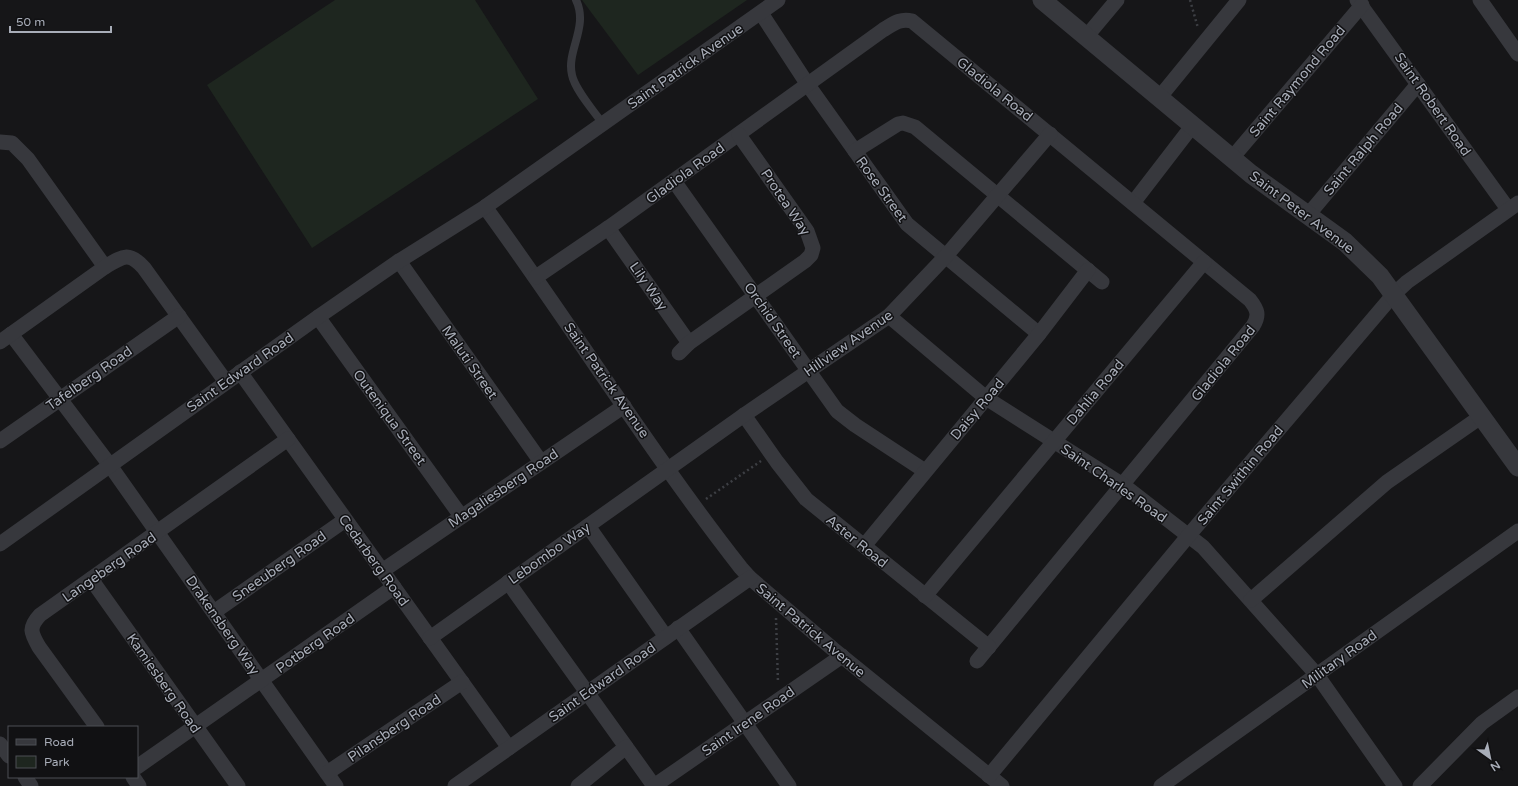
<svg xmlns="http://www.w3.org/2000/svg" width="1518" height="786" viewBox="0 0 1518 786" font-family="'Varela Round',sans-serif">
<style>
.green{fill:#1e261f}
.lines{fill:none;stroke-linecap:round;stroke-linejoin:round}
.path{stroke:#3d3f44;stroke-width:2.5;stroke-dasharray:2 3;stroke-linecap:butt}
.service{stroke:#37383d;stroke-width:8}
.minor{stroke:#37383d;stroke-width:15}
.tertiary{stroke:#37383d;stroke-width:19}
.labels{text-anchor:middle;stroke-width:3;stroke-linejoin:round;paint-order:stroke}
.street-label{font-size:14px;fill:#a8adb8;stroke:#111113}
</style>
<rect width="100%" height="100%" fill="#161618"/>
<g class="green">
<path d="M335,0h140l63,99 -226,149 -105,-163z"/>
<path d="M582,0h165l-109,75z"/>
</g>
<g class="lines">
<g class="path">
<path d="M1190,0l8,28"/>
<path d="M706,499l55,-38"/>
<path d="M776,618l2,65"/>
</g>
<path class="service" d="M576,0c13,27 -10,51 -4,75 3,15 22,36 31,49"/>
<g class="minor">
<path d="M1357,0l151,209"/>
<path d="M1480,0l38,54"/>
<path d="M761,13l47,72 99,139 132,110"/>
<path d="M1086,37l31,-37"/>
<path d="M1159,98l80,-98"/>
<path d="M0,142l12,1 16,16 77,108"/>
<path d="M855,151l43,-27 5,-1 12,4 187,155"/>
<path d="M1232,158l130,-153"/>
<path d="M674,181l163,230 18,14 70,46"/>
<path d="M1133,203l60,-78"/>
<path d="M485,207c87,119 165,245 256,361l9,10 83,71 169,137"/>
<path d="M1308,215l110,-131"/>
<path d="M608,228l81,115"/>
<path d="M399,261l142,201"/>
<path d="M536,277l72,-49 275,-198c10,-6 17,-12 29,-9l338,279c7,9 10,15 3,26l-276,335"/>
<path d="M889,316l97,82 137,87 80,62 114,128 78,111"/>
<path d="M318,317l143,199"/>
<path d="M11,334l98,130 227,322"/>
<path d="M0,342l105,-75c18,-11 24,-16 39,1l82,114"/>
<path d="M679,353l10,-10 116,-82 6,-6 2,-7 -6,-17 -68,-96"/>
<path d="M240,372l269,376"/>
<path d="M744,415l33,47 29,37 183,148"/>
<path d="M0,441l179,-125"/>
<path d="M588,526l78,111"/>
<path d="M0,544l318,-227 81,-56 86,-54 293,-207"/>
<path d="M864,546l175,-212 49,-64"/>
<path d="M382,571l242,-165"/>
<path d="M91,579l147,207"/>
<path d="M508,582l146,204"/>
<path d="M925,596l279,-334"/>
<path d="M1251,600l136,-118 95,-66"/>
<path d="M214,612l131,-92"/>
<path d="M678,628l111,158"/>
<path d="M430,638l314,-223 145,-99 56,-59 105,-123"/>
<path d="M97,727l-58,-80c-8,-14 -11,-19 1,-32l248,-176"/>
<path d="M0,744l9,12"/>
<path d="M137,767l257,-180"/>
<path d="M327,773l135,-91"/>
<path d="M989,776l200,-241 205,-241 13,-12 111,-79"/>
<path d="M25,777l6,9"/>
<path d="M133,777l6,9"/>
<path d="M455,786l295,-208"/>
<path d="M578,786l48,-39"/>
<path d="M654,786l188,-130"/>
<path d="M1161,786l357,-255"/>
<path d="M1420,786l62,-63 36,-26"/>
</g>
<path class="tertiary" d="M1042,0l209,174 94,68 35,34 138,191"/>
</g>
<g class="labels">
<g class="street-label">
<text transform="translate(685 66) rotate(-35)" y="5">Saint Patrick Avenue</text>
<text transform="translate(1297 81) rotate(-50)" y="5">Saint Raymond Road</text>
<text transform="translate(995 89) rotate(39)" y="5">Gladiola Road</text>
<text transform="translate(1433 104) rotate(55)" y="5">Saint Robert Road</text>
<text transform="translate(1363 149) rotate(-50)" y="5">Saint Ralph Road</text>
<text transform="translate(685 173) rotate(-36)" y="5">Gladiola Road</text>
<text transform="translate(882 189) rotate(54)" y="5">Rose Street</text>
<text transform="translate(786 202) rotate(56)" y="5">Protea Way</text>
<text transform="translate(1302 212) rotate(37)" y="5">Saint Peter Avenue</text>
<text transform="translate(649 286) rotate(55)" y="5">Lily Way</text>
<text transform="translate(773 320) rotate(55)" y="5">Orchid Street</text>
<text transform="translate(848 343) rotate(-35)" y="5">Hillview Avenue</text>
<text transform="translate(470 362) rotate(55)" y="5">Maluti Street</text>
<text transform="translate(1223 363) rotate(-51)" y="5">Gladiola Road</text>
<text transform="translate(240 372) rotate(-35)" y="5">Saint Edward Road</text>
<text transform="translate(89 378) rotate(-35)" y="5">Tafelberg Road</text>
<text transform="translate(607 380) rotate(55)" y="5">Saint Patrick Avenue</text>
<text transform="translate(1095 392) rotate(-50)" y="5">Dahlia Road</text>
<text transform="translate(977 409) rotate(-50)" y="5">Daisy Road</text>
<text transform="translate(390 417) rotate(54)" y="5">Outeniqua Street</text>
<text transform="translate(1240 475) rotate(-50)" y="5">Saint Swithin Road</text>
<text transform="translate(1114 483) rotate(35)" y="5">Saint Charles Road</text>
<text transform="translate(503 488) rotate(-34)" y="5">Magaliesberg Road</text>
<text transform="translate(857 541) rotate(39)" y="5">Aster Road</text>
<text transform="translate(549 553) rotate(-35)" y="5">Lebombo Way</text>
<text transform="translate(374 560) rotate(54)" y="5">Cedarberg Road</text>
<text transform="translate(279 566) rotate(-35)" y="5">Sneeuberg Road</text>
<text transform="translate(109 567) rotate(-35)" y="5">Langeberg Road</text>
<text transform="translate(223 625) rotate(55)" y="5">Drakensberg Way</text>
<text transform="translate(811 630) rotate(40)" y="5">Saint Patrick Avenue</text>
<text transform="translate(315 643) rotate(-35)" y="5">Potberg Road</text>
<text transform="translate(1339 659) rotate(-36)" y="5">Military Road</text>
<text transform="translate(602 682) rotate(-35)" y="5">Saint Edward Road</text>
<text transform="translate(164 683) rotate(55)" y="5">Kamiesberg Road</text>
<text transform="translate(748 721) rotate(-35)" y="5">Saint Irene Road</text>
<text transform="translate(394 728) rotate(-34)" y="5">Pilansberg Road</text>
</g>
</g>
<rect x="8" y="726" width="130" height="52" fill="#111113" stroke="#4d4f55"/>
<rect x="16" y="739" width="20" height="6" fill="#37383d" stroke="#4d4f55"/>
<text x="44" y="746" font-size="12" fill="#a8adb8">Road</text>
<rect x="16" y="756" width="20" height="12" fill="#1e261f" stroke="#4d4f55"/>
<text x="44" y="766" font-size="12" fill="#a8adb8">Park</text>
<g transform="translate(1490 758) rotate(147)" stroke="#111113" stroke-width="3" paint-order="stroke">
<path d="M0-3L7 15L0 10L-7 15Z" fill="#a8adb8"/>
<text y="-6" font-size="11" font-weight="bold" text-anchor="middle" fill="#a8adb8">N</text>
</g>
<path d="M10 26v6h101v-6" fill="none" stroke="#a8adb8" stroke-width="2"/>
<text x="16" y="26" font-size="12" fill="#a8adb8" stroke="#111113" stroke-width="3" paint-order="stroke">50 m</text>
</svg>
